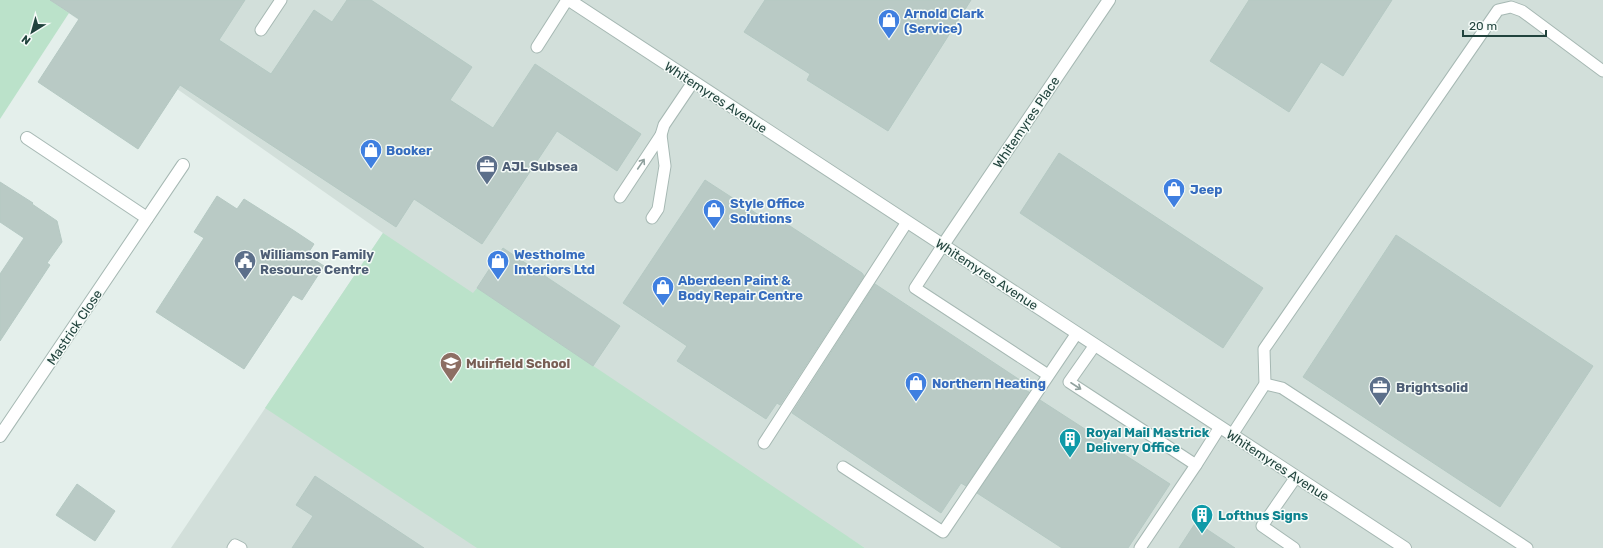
<svg xmlns="http://www.w3.org/2000/svg" width="1603" height="548" viewBox="0 0 1603 548" font-family="Rubik,sans-serif">
<style>
.built{fill:#d2dfda}
.green{fill:#bbe2ca}
.building{fill:#b9cac5;stroke:#b5c9c3}
.lines{fill:none;stroke-linecap:round;stroke-linejoin:round}
.lane-casing{stroke:#a6b8b3;stroke-width:13}
.street-casing{stroke:#a6b8b3;stroke-width:14}
.lane{stroke:#fff;stroke-width:11}
.street{stroke:#fff;stroke-width:12}
.oneway{stroke:#90a19e}
.labels{text-anchor:middle;stroke-width:3;stroke-linejoin:round;paint-order:stroke}
.shop-label{font-size:13px;font-weight:bold;fill:#366cbe;stroke:#f5fbf8;text-anchor:start}
.street-label{font-size:13px;fill:#21433d;stroke:#f5fbf8}
.service-label{font-size:13px;font-weight:bold;fill:#4e5e75;stroke:#f5fbf8;text-anchor:start}
.education-label{font-size:13px;font-weight:bold;fill:#785e54;stroke:#f5fbf8;text-anchor:start}
.culture-label{font-size:13px;font-weight:bold;fill:#0d838f;stroke:#f5fbf8;text-anchor:start}
</style>
<rect width="100%" height="100%" fill="#e4efeb"/>
<path class="built" d="M50,0h1553v548h-738l-17,-11 -7,11h-670l212,-315z"/>
<g class="green">
<path d="M0,0h50l19,13 -69,106z"/>
<path d="M383,233l90,60 4,-5 388,260h-388l-212,-140z"/>
</g>
<g class="building">
<path d="M50,0h195l-26,40 52,34 43,-64 18,12 15,-22h24l101,67 -22,33 43,28 42,-64 106,70 -24,37 -60,-40 -75,113 -68,-45 -18,28 -216,-142 -42,64 -100,-67 41,-63z"/>
<path d="M765,0h206l-83,131 -81,-51 3,-6 -66,-42z"/>
<path d="M1249,0h143l-49,76 -22,-14 -32,50 -79,-51z"/>
<path d="M1059,153l204,135 -40,60 -203,-135z"/>
<path d="M705,180l63,41 5,-6 89,58 2,3 -84,129 -3,-2 -11,16 -89,-58 10,-15 -64,-43z"/>
<path d="M0,182l33,21 -1,1 25,17 5,21 -15,21 3,2 -50,76v-67l24,-36 -24,-16z"/>
<path d="M217,196l20,13 7,-10 49,31 21,14 -7,11 17,11 -22,34 -9,-5 -49,74 -88,-57 48,-74 -10,-6z"/>
<path d="M1396,235l197,131 -93,141 -197,-130z"/>
<path d="M503,248l117,78 -27,40 -116,-78z"/>
<path d="M875,284l151,100 -3,5 6,3 -63,94 -5,-3 -20,30 -149,-100z"/>
<path d="M1040,400l130,84 -42,64h-66l-85,-55z"/>
<path d="M315,476l109,72h-132l21,-32 -17,-11z"/>
<path d="M77,484l38,27 -20,30 -39,-26z"/>
<path d="M1196,522l39,26h-56z"/>
</g>
<g class="lines">
<g class="lane-casing">
<g id="lane">
<path d="M261,30l20,-30"/>
<path d="M537,47l30,-47"/>
<path d="M661,135l3,-10 29,-43"/>
<path d="M620,197l41,-62 4,31 -7,43 -6,9"/>
<path d="M943,245l-28,43 133,87"/>
<path d="M1095,345l-26,37 127,83 24,-38"/>
<path d="M1265,384l17,4 245,160"/>
<path d="M1232,435l33,-51 -1,-35 234,-339 13,-3 11,4 81,60"/>
<path d="M764,443l143,-221"/>
<path d="M843,467l100,65 134,-199"/>
<path d="M233,548l2,-3 6,3"/>
<path d="M1140,548l56,-83"/>
<path d="M1294,548l-32,-22 34,-49"/>
</g>
</g>
<g class="street-casing">
<g id="street">
<path d="M569,0l836,548"/>
<path d="M27,138l120,80"/>
<path d="M943,245l166,-245"/>
<path d="M0,436l183,-271"/>
</g>
</g>
<use href="#lane" class="lane"/>
<use href="#street" class="street"/>
</g>
<defs><path id="oneway-shaft" d="M-6 0H5M1.5-3L5.5 0L1.5 3" fill="none" stroke-width="1.6" stroke-linecap="round" stroke-linejoin="round"/></defs>
<g class="oneway">
<use href="#oneway-shaft" transform="translate(641 164) rotate(-56)"/>
<use href="#oneway-shaft" transform="translate(1076 386) rotate(33)"/>
</g>
<defs>
<g id="shop-pin" transform="scale(1.15)"><path d="M0 17L-7.5 6A9.5 9.5 0 1 1 7.5 6Z" fill="#3f7fe0" stroke="#f5fbf8"/><path d="M-5-2.5h2.3a2.7 3.5 0 0 1 5.4 0H5L5.5 6h-11ZM-1.5-2.5h3a1.5 2.3 0 0 0-3 0Z" fill="#fff"/></g>
<g id="office-pin" transform="scale(1.15)"><path d="M0 17L-7.5 6A9.5 9.5 0 1 1 7.5 6Z" fill="#5c6f8a" stroke="#f5fbf8"/><path d="M-6-3h4V-5.5h4V-3h4V5H-6ZM-1-4.5V-3h2v-1.5ZM-6 0V1H6V0Z" fill="#fff"/></g>
<g id="civic-pin" transform="scale(1.15)"><path d="M0 17L-7.5 6A9.5 9.5 0 1 1 7.5 6Z" fill="#5c6f8a" stroke="#f5fbf8"/><path d="M-.6-6.5H3V-4.5H.6V-3L4-1V1h2V6H-6V1h2V-1L-.6-3ZM-1.2 2.5V6h2.4V2.5Z" fill="#fff"/></g>
<g id="school-pin" transform="scale(1.15)"><path d="M0 17L-7.5 6A9.5 9.5 0 1 1 7.5 6Z" fill="#8d6e63" stroke="#f5fbf8"/><path d="M0-5L7-2L0 1L-7-2ZM-4 1L0 2.5L4 1V4Q0 6-4 4Z" fill="#fff"/></g>
<g id="building-pin" transform="scale(1.15)"><path d="M0 17L-7.5 6A9.5 9.5 0 1 1 7.5 6Z" fill="#0f9aa8" stroke="#f5fbf8"/><path d="M-4-6H4V6H1V3H-1V6H-4ZM-2.5-4.3h1.7v1.8h-1.7ZM.8-4.3h1.7v1.8H.8ZM-2.5-1h1.7V.8h-1.7ZM.8-1h1.7V.8H.8Z" fill="#fff"/></g>
</defs>
<g fill-rule="evenodd">
<use href="#shop-pin" x="889" y="20"/>
<use href="#shop-pin" x="371" y="150"/>
<use href="#office-pin" x="487" y="166"/>
<use href="#shop-pin" x="1174" y="189"/>
<use href="#shop-pin" x="714" y="210"/>
<use href="#civic-pin" x="245" y="261"/>
<use href="#shop-pin" x="498" y="261"/>
<use href="#shop-pin" x="663" y="287"/>
<use href="#school-pin" x="451" y="363"/>
<use href="#shop-pin" x="916" y="383"/>
<use href="#office-pin" x="1380" y="387"/>
<use href="#building-pin" x="1070" y="439"/>
<use href="#building-pin" x="1202" y="515"/>
</g>
<g class="labels">
<g class="shop-label">
<text x="904" y="18">Arnold Clark<tspan x="904" dy="15">(Service)</tspan></text>
<text x="386" y="155">Booker</text>
<text x="1190" y="194">Jeep</text>
<text x="730" y="208">Style Office<tspan x="730" dy="15">Solutions</tspan></text>
<text x="514" y="259">Westholme<tspan x="514" dy="15">Interiors Ltd</tspan></text>
<text x="678" y="285">Aberdeen Paint &amp;<tspan x="678" dy="15">Body Repair Centre</tspan></text>
<text x="932" y="388">Northern Heating</text>
</g>
<g class="street-label">
<text transform="translate(716 97) rotate(33)" y="5">Whitemyres Avenue</text>
<text transform="translate(1026 122) rotate(-56)" y="5">Whitemyres Place</text>
<text transform="translate(987 274) rotate(33)" y="5">Whitemyres Avenue</text>
<text transform="translate(74 327) rotate(-56)" y="5">Mastrick Close</text>
<text transform="translate(1278 465) rotate(33)" y="5">Whitemyres Avenue</text>
</g>
<g class="service-label">
<text x="502" y="171">AJL Subsea</text>
<text x="260" y="259">Williamson Family<tspan x="260" dy="15">Resource Centre</tspan></text>
<text x="1396" y="392">Brightsolid</text>
</g>
<g class="education-label">
<text x="466" y="368">Muirfield School</text>
</g>
<g class="culture-label">
<text x="1086" y="437">Royal Mail Mastrick<tspan x="1086" dy="15">Delivery Office</tspan></text>
<text x="1218" y="520">Lofthus Signs</text>
</g>
</g>
<g transform="translate(32 32) rotate(217)" stroke="#f5fbf8" stroke-width="3" paint-order="stroke">
<path d="M0-3L7 15L0 10L-7 15Z" fill="#21433d"/>
<text y="-6" font-size="11" font-weight="bold" text-anchor="middle" fill="#21433d">N</text>
</g>
<path d="M1463 30v6h83v-6" fill="none" stroke="#21433d" stroke-width="2"/>
<text x="1469" y="30" font-size="12" fill="#21433d" stroke="#f5fbf8" stroke-width="3" paint-order="stroke">20 m</text>
</svg>
